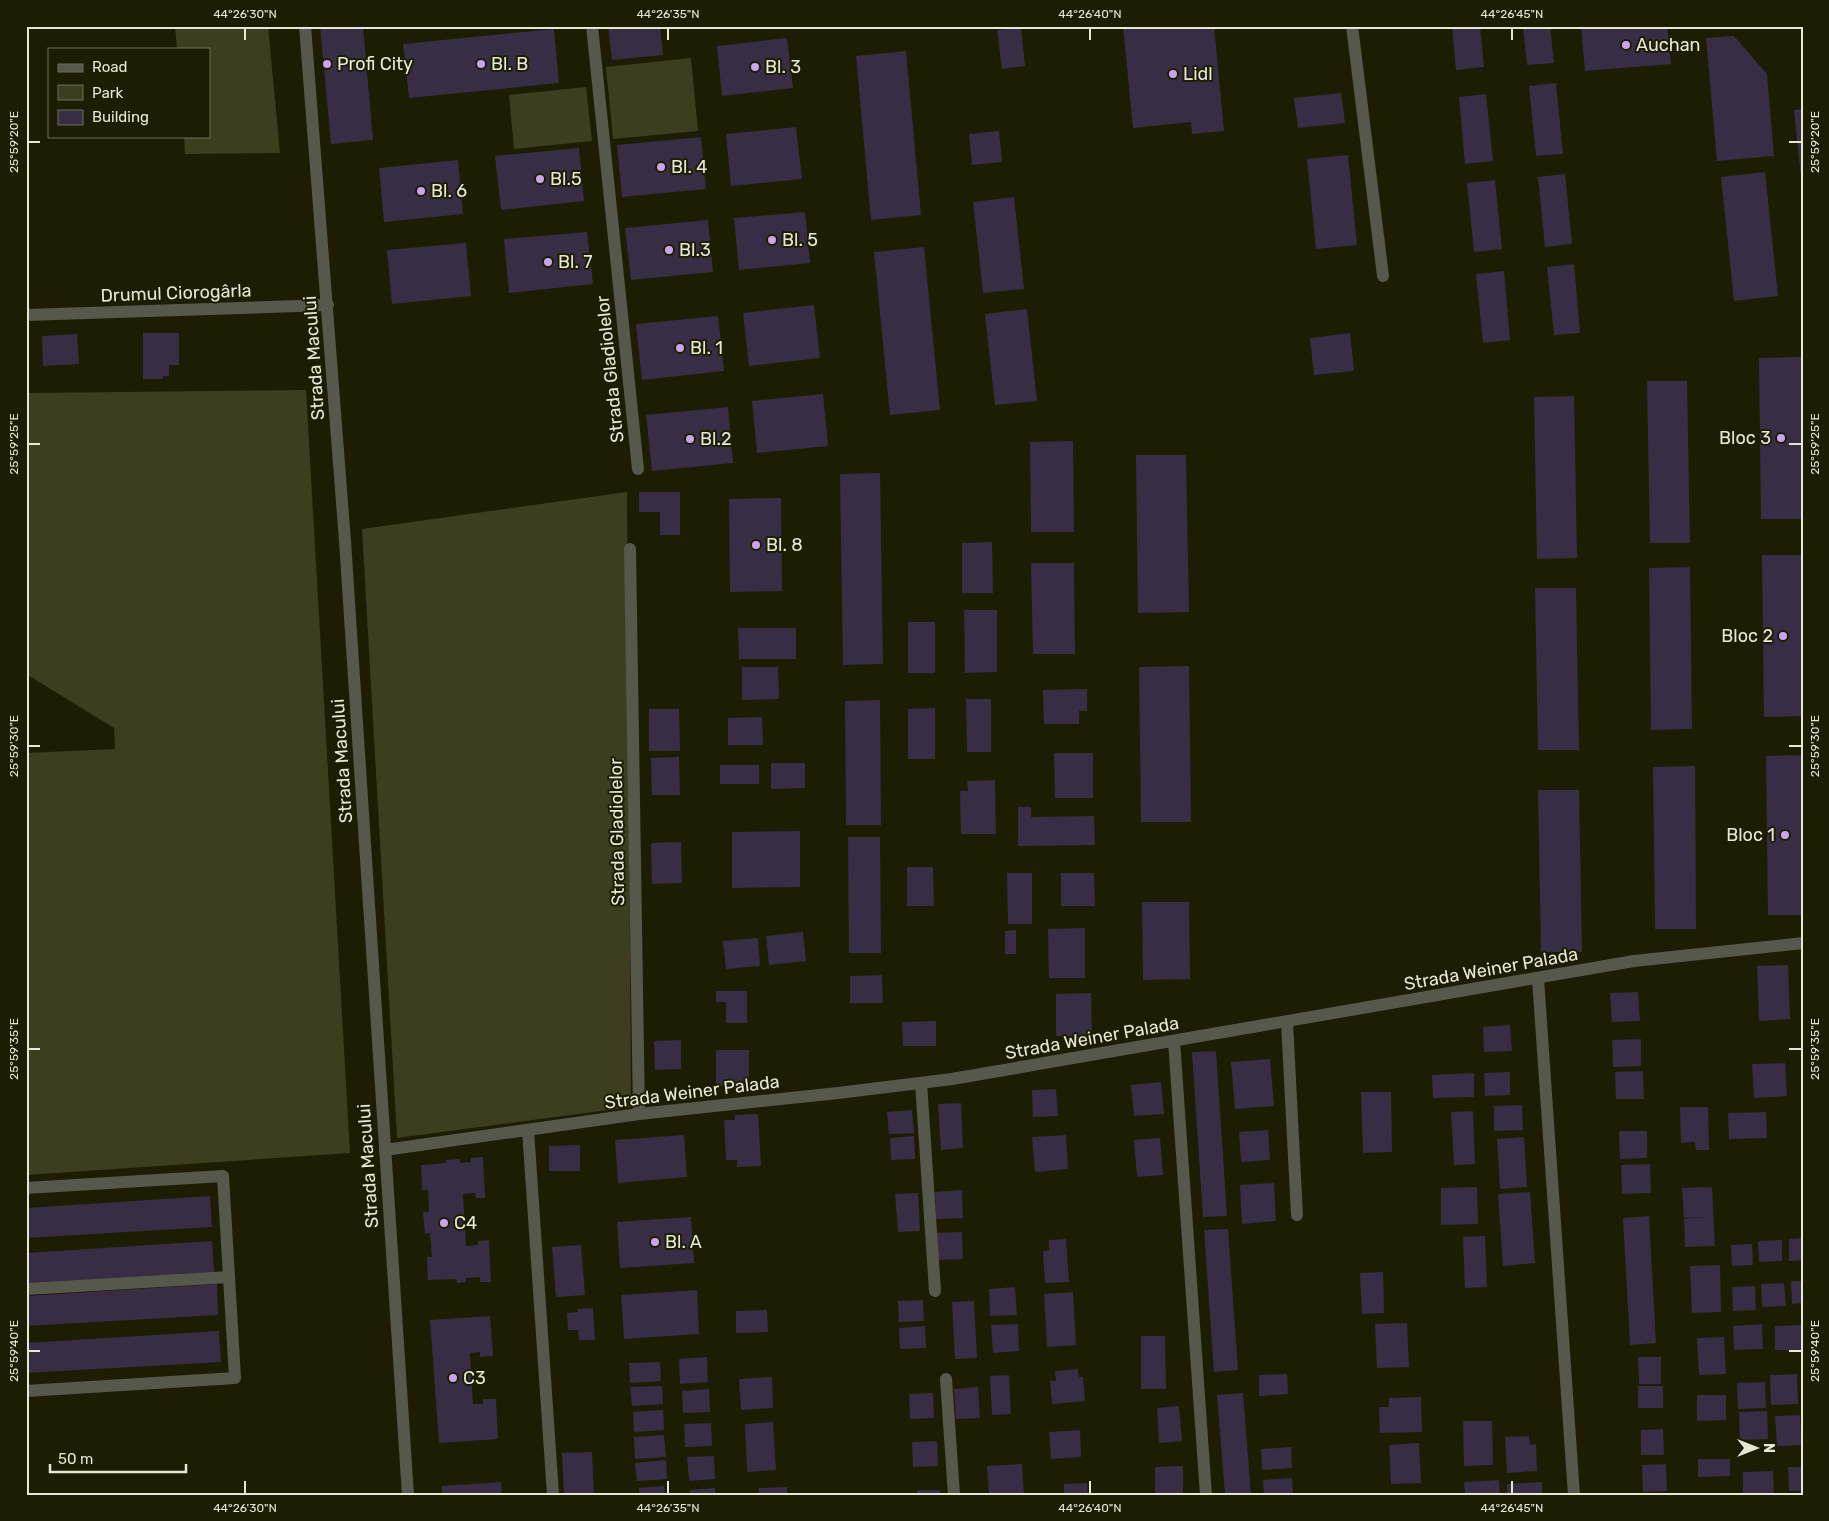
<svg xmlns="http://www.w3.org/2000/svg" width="1829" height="1521" viewBox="0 0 1829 1521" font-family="Rubik,sans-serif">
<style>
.green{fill:#3c3e1f}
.building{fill:#382d45}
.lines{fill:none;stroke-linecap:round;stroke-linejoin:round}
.minor{stroke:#56584b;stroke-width:12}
.ticks{fill:none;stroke:#e6e7d6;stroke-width:2}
.poi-dot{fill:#c8a5ef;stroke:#1c1d02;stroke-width:2}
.labels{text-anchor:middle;stroke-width:4;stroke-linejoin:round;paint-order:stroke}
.poi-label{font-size:18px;fill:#e6e7d6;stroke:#1c1d02;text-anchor:start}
.street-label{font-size:18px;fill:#e6e7d6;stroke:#1c1d02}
.neatline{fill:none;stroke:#e6e7d6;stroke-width:2}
.ticks-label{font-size:12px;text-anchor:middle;fill:#e6e7d6}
</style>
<rect width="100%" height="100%" fill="#1c1d02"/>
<g class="green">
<path d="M175,26h93l12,127 -95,1 -1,-18h25v-87h-32z"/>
<path d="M691,58l7,73 -85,8 -7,-72z"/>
<path d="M586,87l6,54 -78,8 -5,-54z"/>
<path d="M306,390l44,763 -324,22v-422l89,-4 -1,-21 -88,-54v-281z"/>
<path d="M627,492l4,615 -234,31 -35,-609z"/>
</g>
<g class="building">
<path d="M320,26h43l10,114 -42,4z"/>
<path d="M608,26h52l3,29 -51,5z"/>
<path d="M1123,26h91l10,105 -32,3 -1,-12 -58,6z"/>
<path d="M1452,26h28l4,41 -28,3z"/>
<path d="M1523,26h27l4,37 -27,2z"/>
<path d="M1581,26h86l4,38 -86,7z"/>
<path d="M1021,28l4,38 -23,3 -5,-39z"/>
<path d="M554,29l5,54 -150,15 -6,-54z"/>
<path d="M1734,36l33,38 7,82 -57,5 -11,-123z"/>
<path d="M787,38l6,50 -71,8 -5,-50z"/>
<path d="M906,51l15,164 -50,5 -15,-164z"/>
<path d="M1556,83l7,71 -27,2 -7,-70z"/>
<path d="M1341,93l4,30 -47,5 -4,-30z"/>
<path d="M1486,94l7,67 -28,3 -6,-67z"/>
<path d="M1803,109v68h-2l-7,-67z"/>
<path d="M796,127l6,52 -71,7 -5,-52z"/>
<path d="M999,131l3,31 -30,3 -3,-31z"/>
<path d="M701,137l5,52 -84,8 -5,-52z"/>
<path d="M579,148l5,53 -83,9 -6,-54z"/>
<path d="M1348,155l9,90 -41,4 -9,-90z"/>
<path d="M458,160l5,54 -79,8 -5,-54z"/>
<path d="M1765,172l13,124 -44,5 -13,-124z"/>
<path d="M1565,174l7,70 -27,3 -7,-70z"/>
<path d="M1495,180l7,69 -28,3 -7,-69z"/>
<path d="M1014,197l10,92 -41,4 -10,-91z"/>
<path d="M805,212l5,51 -71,7 -5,-52z"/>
<path d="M708,220l5,52 -82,8 -6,-52z"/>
<path d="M587,232l6,52 -84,9 -5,-54z"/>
<path d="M466,243l5,53 -79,8 -5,-54z"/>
<path d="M924,247l16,163 -50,5 -16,-163z"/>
<path d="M1574,264l6,69 -26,2 -7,-68z"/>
<path d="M1504,271l6,69 -27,3 -7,-69z"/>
<path d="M814,305l6,53 -71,8 -6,-53z"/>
<path d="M1027,309l10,92 -42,4 -10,-91z"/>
<path d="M718,316l6,55 -82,9 -6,-56z"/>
<path d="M143,333h36v32h-10v11h-6v3h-20z"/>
<path d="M1350,333l4,38 -40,4 -4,-37z"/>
<path d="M77,334l2,30 -36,2 -1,-30z"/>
<path d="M1803,357v162h-42l-2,-161z"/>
<path d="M1647,381h40l3,162h-40z"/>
<path d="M823,394l5,52 -71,7 -5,-52z"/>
<path d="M1574,396l3,162 -40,1 -3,-162z"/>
<path d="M728,407l5,56 -81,8 -6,-56z"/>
<path d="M1073,441l1,91h-43l-1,-90z"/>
<path d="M1136,455h50l3,157 -51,1z"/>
<path d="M880,473l3,191 -40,1 -3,-191z"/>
<path d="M639,492h41v43h-20v-23h-21z"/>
<path d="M781,498l1,93 -52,1 -1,-93z"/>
<path d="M992,542l1,51h-31v-50z"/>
<path d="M1762,555h41v161l-39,1z"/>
<path d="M1031,563h43l1,91h-42z"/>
<path d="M1690,567l2,162 -41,1 -2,-162z"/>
<path d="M1535,588h41l3,162h-41z"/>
<path d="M964,610h33v62l-32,1z"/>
<rect x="908" y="622" width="27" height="51"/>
<path d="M738,628h58v31h-57z"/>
<path d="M1189,666l2,156h-50l-2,-155z"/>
<path d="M742,667h36l1,32 -37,1z"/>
<path d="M1087,689v22h-8v13h-35l-1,-34z"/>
<path d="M966,699h25v53h-24z"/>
<path d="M880,700l1,125h-35l-1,-124z"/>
<path d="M935,708v51h-27v-50z"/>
<path d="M649,709h30l1,42h-31z"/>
<path d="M762,717l1,28h-35v-27z"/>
<path d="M1054,753h39v45h-38z"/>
<path d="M1803,755v160h-35l-2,-159z"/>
<path d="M679,757l1,38h-28l-1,-37z"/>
<path d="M771,763h34v25l-34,1z"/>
<rect x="720" y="765" width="39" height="19"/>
<path d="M1695,766l1,163h-41l-2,-162z"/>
<path d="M995,780l1,54h-35l-1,-43h8l-1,-10z"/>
<path d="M1538,790h41l3,162h-41z"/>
<path d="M1018,807h13v10l63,-1 1,29 -77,1z"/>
<path d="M800,831v56l-68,1v-56z"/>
<path d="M848,837h32l1,116h-32z"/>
<path d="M681,842l1,41 -30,1 -1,-41z"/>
<path d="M907,867h26l1,39h-27z"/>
<path d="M1007,873h25v51h-24z"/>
<path d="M1061,873h33l1,33h-34z"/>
<path d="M1142,902h47l1,77 -47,1z"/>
<path d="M1085,928v50h-36l-1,-49z"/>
<path d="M1016,930v24h-11v-23z"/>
<path d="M803,932l3,29 -37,4 -3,-29z"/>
<path d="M758,938l2,28 -34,3 -3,-28z"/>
<path d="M1788,965l2,54 -31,2 -2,-55z"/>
<path d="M882,975l1,28h-33v-27z"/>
<path d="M716,991h31v32h-21v-21h-10z"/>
<path d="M1638,992l2,29 -28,1 -2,-29z"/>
<path d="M1091,993l1,43h-36v-42z"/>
<path d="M936,1021v25h-33l-1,-24z"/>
<path d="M1510,1025l2,26 -28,1 -1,-25z"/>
<path d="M1641,1039v27l-28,1 -1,-27z"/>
<path d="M681,1040v29l-26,1 -1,-29z"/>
<rect x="716" y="1050" width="33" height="36"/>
<path d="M1216,1051l11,165 -24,1 -11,-165z"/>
<path d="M1270,1059l4,47 -39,3 -4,-47z"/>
<path d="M1785,1063l2,33 -33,2 -2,-34z"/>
<path d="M1643,1071l1,28h-28l-1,-27z"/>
<path d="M1510,1072v23l-25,1 -1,-23z"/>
<path d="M1474,1073v24l-41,1 -1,-23z"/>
<path d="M1161,1082l3,32 -30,2 -3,-31z"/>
<path d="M1056,1089l2,27 -25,1 -1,-27z"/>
<path d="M1361,1092h30l1,60 -29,1z"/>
<path d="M961,1103l2,45 -22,2 -3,-46z"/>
<path d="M1522,1105l1,25 -29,1v-25z"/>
<path d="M1680,1107h28l1,43h-13l-1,-8 -14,1z"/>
<path d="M912,1110l2,23 -25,1 -2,-22z"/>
<path d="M1473,1111l2,53 -21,1 -3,-53z"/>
<path d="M1766,1112l1,26 -38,1 -1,-26z"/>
<path d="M758,1114l3,52 -24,1v-7h-11l-2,-40h11v-5z"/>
<path d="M1268,1130l2,30 -29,2 -2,-30z"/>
<path d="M1619,1131h28v27l-27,1z"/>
<path d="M684,1135l3,42 -69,6 -3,-43z"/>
<path d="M1066,1135l2,34 -33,3 -3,-35z"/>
<path d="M914,1136l1,23 -24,1 -1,-22z"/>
<path d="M1524,1137l3,50 -27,2 -3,-50z"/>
<path d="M1160,1138l3,37 -26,2 -3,-37z"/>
<path d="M580,1145v26h-31v-25z"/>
<path d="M483,1157l2,41h-9l-1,-5 -12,1 3,52 12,-1v-4l11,-1 2,42h-11v-5l-14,1v4l-9,1 -1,-4 -28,1 -1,-23h5l-2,-24 -5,1 -2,-22h6l-1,-22h-6l-1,-25 25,-2v-3l14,-1v4l11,-1v-4z"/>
<path d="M1650,1164l1,29 -29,1 -1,-29z"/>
<path d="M1274,1183l2,38 -34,3 -2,-39z"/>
<path d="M1477,1187l1,37 -37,1v-37z"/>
<path d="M1712,1187l3,59 -30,1 -1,-28 21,-2 -21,1 -2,-30z"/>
<path d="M962,1190l1,28 -27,1 -1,-27z"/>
<path d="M1530,1192l5,71 -32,3 -5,-72z"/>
<path d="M918,1193l2,38 -22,1 -3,-38z"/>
<path d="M210,1196l2,31 -186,11v-30z"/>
<path d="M1649,1216l7,127 -26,2 -7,-127z"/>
<path d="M691,1217l3,46 -74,5 -3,-46z"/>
<path d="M1228,1229l10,141 -24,2 -10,-142z"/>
<path d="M962,1232l1,27 -25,1 -2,-27z"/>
<path d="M1485,1236l2,51 -22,1 -2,-51z"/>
<path d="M1803,1238v22l-14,1v-22z"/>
<path d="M1066,1239l3,43 -24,1 -2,-32 6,-1v-10z"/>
<path d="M1782,1240v21l-23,1 -1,-21z"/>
<path d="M212,1241l2,31 -188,11v-30z"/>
<path d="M1752,1244l1,21 -21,1 -1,-21z"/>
<path d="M581,1245l4,50 -29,2 -4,-50z"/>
<path d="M1720,1265l1,47 -29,1 -2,-47z"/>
<path d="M1383,1272l1,41 -22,1 -2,-41z"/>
<path d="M1791,1281h12v22l-11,1z"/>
<path d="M1784,1283l2,23 -24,1 -1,-23z"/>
<path d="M217,1284l1,31 -192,11v-30z"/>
<path d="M1755,1286l1,24 -23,1 -1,-24z"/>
<path d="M1015,1287l2,28 -27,1 -1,-27z"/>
<path d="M697,1290l2,44 -75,5 -3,-44z"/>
<path d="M1073,1292l3,53 -29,2 -3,-53z"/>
<path d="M923,1300l1,21 -25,1 -1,-21z"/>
<path d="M974,1301l3,57 -22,1 -3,-57z"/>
<path d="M593,1308l2,32h-16l-1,-10h-10l-1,-17 11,-1v-3z"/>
<path d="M767,1310l1,22 -32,1v-22z"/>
<path d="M490,1316l3,40 -13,1v-5l-10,1 3,51h10v-5h13l2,40 -59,4 -9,-123z"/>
<path d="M1407,1323l2,44 -32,1 -2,-44z"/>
<path d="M1018,1324l1,27 -26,2 -2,-28z"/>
<path d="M1762,1324l1,25 -29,1 -1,-24z"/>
<path d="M1803,1325v25h-28v-24z"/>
<path d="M925,1326l1,22 -26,1 -1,-21z"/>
<path d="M219,1331l2,31 -195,11v-30z"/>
<path d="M1141,1336h24l1,53h-25z"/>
<path d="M1724,1337l2,37 -27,1 -2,-37z"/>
<path d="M707,1357l1,25 -28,2 -1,-25z"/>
<path d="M1638,1357h23v27h-22z"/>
<path d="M660,1362l1,19 -31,2 -1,-20z"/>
<path d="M1078,1369l1,8h4l2,24 -33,3 -2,-23h6l-1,-10z"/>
<path d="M1287,1374l1,20 -29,2v-21z"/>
<path d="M1797,1374l1,30 -27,1 -1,-30z"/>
<path d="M1009,1375l2,39 -19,1 -2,-39z"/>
<path d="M772,1377l1,31 -32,2 -2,-31z"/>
<path d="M1765,1382l1,26 -28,1 -1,-26z"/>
<path d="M662,1386l1,18 -31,2 -2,-19z"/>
<rect x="1638" y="1386" width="25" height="22"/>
<path d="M978,1387l2,31 -24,1 -2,-30z"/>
<path d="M709,1389l1,23 -27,1 -1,-22z"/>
<path d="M933,1393l1,25 -24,1 -1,-25z"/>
<path d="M1243,1393l8,102h-26l-8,-100z"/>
<path d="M1697,1395h29v25l-29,1z"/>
<path d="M1421,1397l1,35 -42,1 -1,-26h10v-9z"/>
<path d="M1179,1406l3,35 -23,2 -2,-35z"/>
<path d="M663,1410l1,20 -30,2 -1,-20z"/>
<path d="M1767,1411l1,28 -28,1 -1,-28z"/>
<path d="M1800,1415l1,30 -24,1 -2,-30z"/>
<path d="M1463,1421h29l1,44 -29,1z"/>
<path d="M773,1422l3,48 -29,2 -2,-48z"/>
<path d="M711,1423l1,23 -27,1 -1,-23z"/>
<path d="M1663,1429l1,26h-23v-25z"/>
<path d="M1080,1430l1,27 -30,2 -2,-27z"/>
<path d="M664,1435l2,22 -31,2 -1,-22z"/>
<path d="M1529,1436l1,9 6,-1 1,27 -30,2 -2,-36z"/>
<path d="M937,1441l1,25 -25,1 -1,-25z"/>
<path d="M1419,1443l2,40 -30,1 -2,-39z"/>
<path d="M1291,1447l1,21 -30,2 -1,-21z"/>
<path d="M592,1452l2,43h-30l-2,-42z"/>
<path d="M714,1456l1,23 -26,2 -2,-24z"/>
<path d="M1698,1459h32v17l-32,1z"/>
<path d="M666,1460l1,19 -30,2 -2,-18z"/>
<path d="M1022,1464l2,31h-35l-2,-29z"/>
<path d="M1666,1464l1,27 -24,1 -1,-27z"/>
<path d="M1183,1466v29h-28v-28z"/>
<path d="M1788,1467h15v24h-14z"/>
<path d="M1773,1471l1,22 -31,1v-22z"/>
<path d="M1292,1478l1,17h-29l-1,-15z"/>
<path d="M1499,1480l1,15h-35l-1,-13z"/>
<path d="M501,1482l1,13h-60v-9z"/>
<path d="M1542,1482v13h-35v-11z"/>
<path d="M1087,1483l1,12h-24v-11z"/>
<path d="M664,1486l1,9h-25l-1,-7z"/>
<path d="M787,1487v8h-28v-7z"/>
<path d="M715,1488l1,7h-26v-5z"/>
<rect x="917" y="1490" width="23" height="5"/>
</g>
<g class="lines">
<g class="minor">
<path d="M305,26l40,515 63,954"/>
<path d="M592,26l46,443"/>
<path d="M1352,26l31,250"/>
<path d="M26,315l302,-10"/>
<path d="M630,549l9,565"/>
<path d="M1538,979l36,516"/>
<path d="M1287,1022l10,193"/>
<path d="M1174,1041l32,454"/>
<path d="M921,1083l14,208"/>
<path d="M528,1130l25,365"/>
<path d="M385,1150l254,-36 199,-21 114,-14 682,-118 169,-18"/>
<path d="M26,1188l197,-12 12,202 -209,13"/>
<path d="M26,1289l203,-12"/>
<path d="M946,1379l8,116"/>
</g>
</g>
<path class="ticks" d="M245,28v12M668,28v12M1090,28v12M1512,28v12M28,142h12M1789,142h13M28,444h12M1789,444h13M28,746h12M1789,746h13M28,1049h12M1789,1049h13M28,1351h12M1789,1351h13M245,1481v13M668,1481v13M1090,1481v13M1512,1481v13"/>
<g class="poi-dot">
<circle cx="1626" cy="45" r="5"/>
<circle cx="327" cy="64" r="5"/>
<circle cx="481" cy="64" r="5"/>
<circle cx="755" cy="67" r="5"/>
<circle cx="1173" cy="74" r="5"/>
<circle cx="661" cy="167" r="5"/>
<circle cx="540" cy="179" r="5"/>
<circle cx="421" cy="191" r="5"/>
<circle cx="772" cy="240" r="5"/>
<circle cx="669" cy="250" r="5"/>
<circle cx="548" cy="262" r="5"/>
<circle cx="680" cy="348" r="5"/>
<circle cx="1781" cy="438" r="5"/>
<circle cx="690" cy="439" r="5"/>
<circle cx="756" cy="545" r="5"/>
<circle cx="1783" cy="636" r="5"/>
<circle cx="1785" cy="835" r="5"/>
<circle cx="444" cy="1223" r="5"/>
<circle cx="655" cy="1242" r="5"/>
<circle cx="453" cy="1378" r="5"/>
</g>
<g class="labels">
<g class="poi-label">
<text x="1636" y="51">Auchan</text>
<text x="337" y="70">Profi City</text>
<text x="491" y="70">Bl. B</text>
<text x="765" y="73">Bl. 3</text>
<text x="1183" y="80">Lidl</text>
<text x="671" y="173">Bl. 4</text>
<text x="550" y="185">Bl.5</text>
<text x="431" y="197">Bl. 6</text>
<text x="782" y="246">Bl. 5</text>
<text x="679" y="256">Bl.3</text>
<text x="558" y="268">Bl. 7</text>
<text x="690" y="354">Bl. 1</text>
<text x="1771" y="444" text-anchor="end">Bloc 3</text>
<text x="700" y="445">Bl.2</text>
<text x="766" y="551">Bl. 8</text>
<text x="1773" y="642" text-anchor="end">Bloc 2</text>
<text x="1775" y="841" text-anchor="end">Bloc 1</text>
<text x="454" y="1229">C4</text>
<text x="665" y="1248">Bl. A</text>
<text x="463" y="1384">C3</text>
</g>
<g class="street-label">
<text transform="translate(176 293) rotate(-2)" y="6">Drumul Ciorogârla</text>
<text transform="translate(314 358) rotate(-94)" y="6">Strada Macului</text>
<text transform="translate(610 369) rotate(-96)" y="6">Strada Gladiolelor</text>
<text transform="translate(342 761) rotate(-94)" y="6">Strada Macului</text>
<text transform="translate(617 832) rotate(-91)" y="6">Strada Gladiolelor</text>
<text transform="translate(1491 969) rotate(-10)" y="6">Strada Weiner Palada</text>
<text transform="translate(1092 1038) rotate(-10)" y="6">Strada Weiner Palada</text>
<text transform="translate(692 1092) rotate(-7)" y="6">Strada Weiner Palada</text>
<text transform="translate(368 1166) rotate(-94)" y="6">Strada Macului</text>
</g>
</g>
<rect width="1829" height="1521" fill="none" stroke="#1c1d02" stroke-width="55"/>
<rect x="48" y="48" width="162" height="90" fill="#1c1d02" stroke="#6d6e57"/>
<rect x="58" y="64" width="25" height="8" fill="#56584b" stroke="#6d6e57"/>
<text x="92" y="72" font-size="15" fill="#e6e7d6">Road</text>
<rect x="58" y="85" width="25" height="15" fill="#3c3e1f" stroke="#6d6e57"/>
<text x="92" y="98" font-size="15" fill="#e6e7d6">Park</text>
<rect x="58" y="110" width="25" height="15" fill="#382d45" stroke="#6d6e57"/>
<text x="92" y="122" font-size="15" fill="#e6e7d6">Building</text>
<g transform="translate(1756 1448) rotate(90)" stroke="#1c1d02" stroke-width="4" paint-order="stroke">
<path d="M0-4L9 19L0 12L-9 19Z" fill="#e6e7d6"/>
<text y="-8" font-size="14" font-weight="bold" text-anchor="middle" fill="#e6e7d6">N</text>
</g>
<path d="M50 1464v8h136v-8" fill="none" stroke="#e6e7d6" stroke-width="2.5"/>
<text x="58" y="1464" font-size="15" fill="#e6e7d6" stroke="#1c1d02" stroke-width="4" paint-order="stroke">50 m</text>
<rect x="28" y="28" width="1774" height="1466" class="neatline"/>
<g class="ticks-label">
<text x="245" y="18">44°26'30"N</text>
<text x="668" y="18">44°26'35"N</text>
<text x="1090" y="18">44°26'40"N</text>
<text x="1512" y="18">44°26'45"N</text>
<text transform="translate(1815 142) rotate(-90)" y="4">25°59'20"E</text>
<text transform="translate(14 142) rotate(-90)" y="4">25°59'20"E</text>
<text transform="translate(1815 444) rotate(-90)" y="4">25°59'25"E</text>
<text transform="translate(14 444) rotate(-90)" y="4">25°59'25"E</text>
<text transform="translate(1815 746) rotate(-90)" y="4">25°59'30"E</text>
<text transform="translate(14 746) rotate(-90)" y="4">25°59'30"E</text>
<text transform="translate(1815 1049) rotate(-90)" y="4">25°59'35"E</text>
<text transform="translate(14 1049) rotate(-90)" y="4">25°59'35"E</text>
<text transform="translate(14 1351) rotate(-90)" y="4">25°59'40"E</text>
<text transform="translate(1815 1351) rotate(-90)" y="4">25°59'40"E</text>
<text x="245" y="1512">44°26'30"N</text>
<text x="668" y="1512">44°26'35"N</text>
<text x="1090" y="1512">44°26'40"N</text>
<text x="1512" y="1512">44°26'45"N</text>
</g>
</svg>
